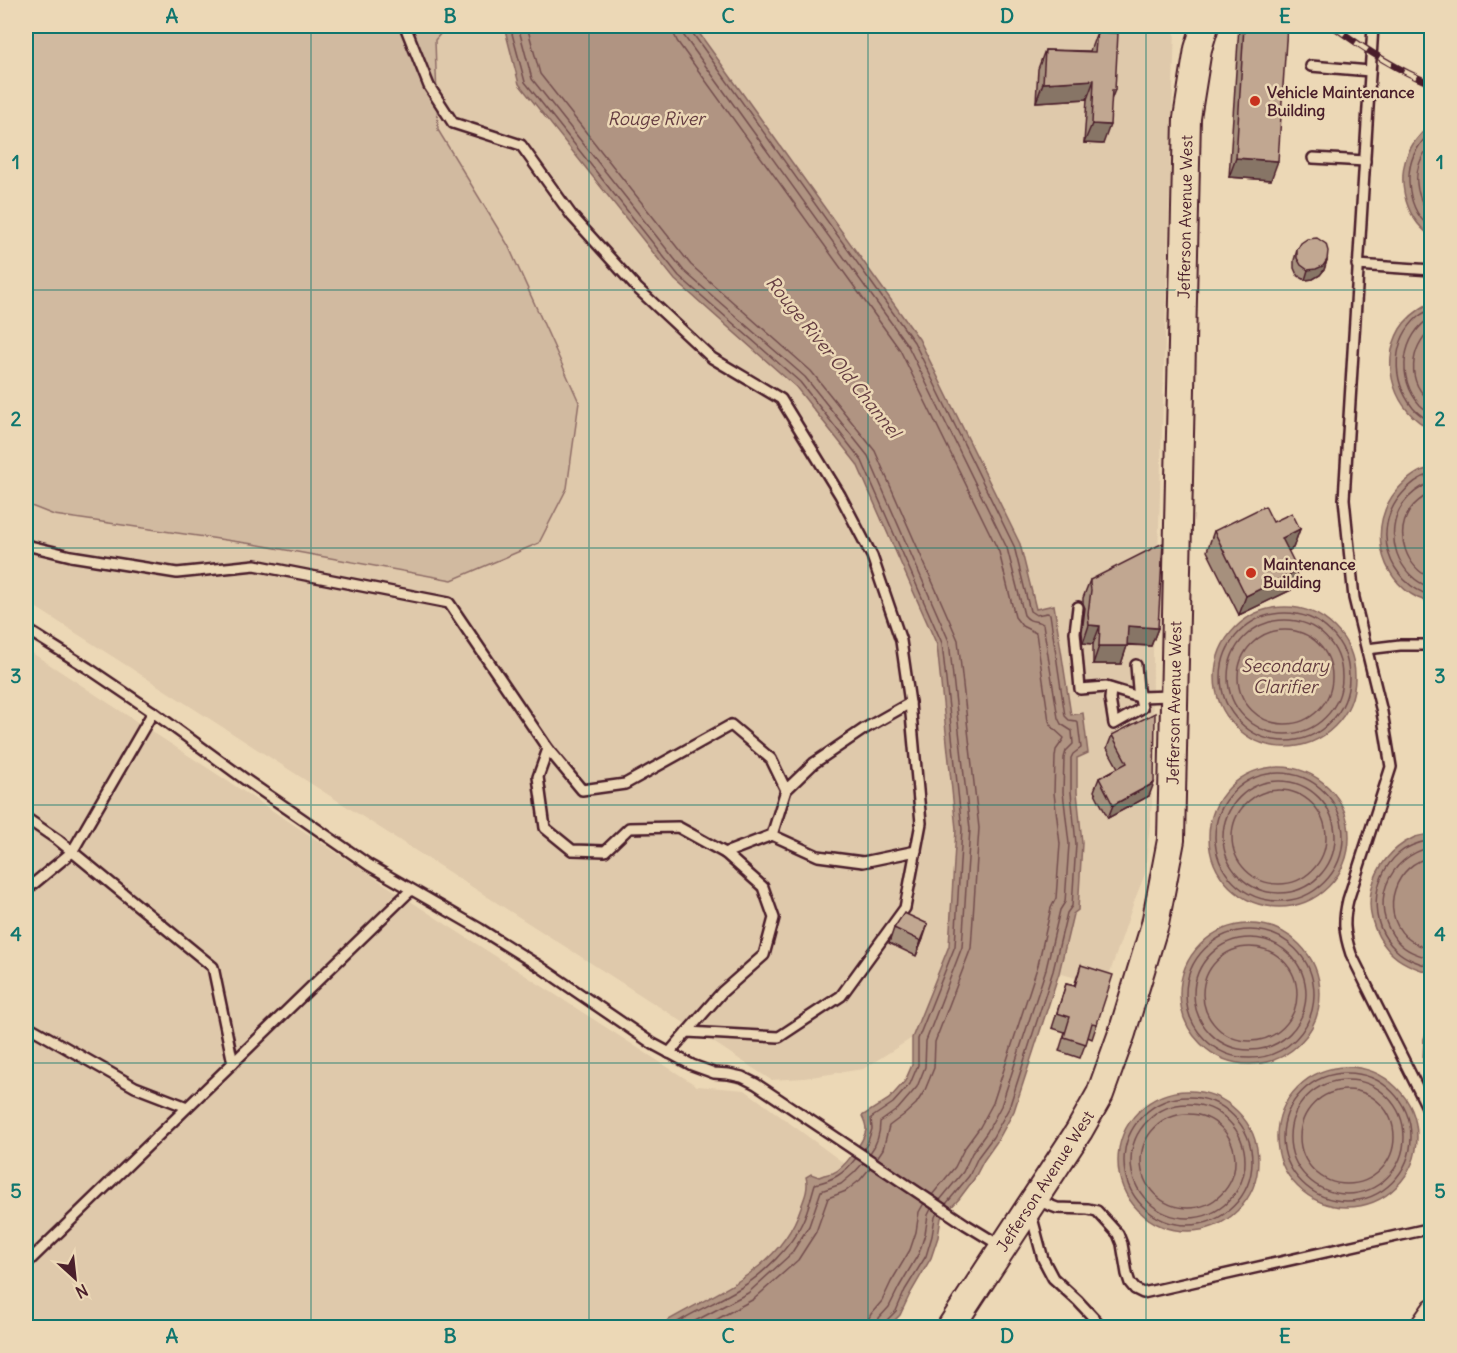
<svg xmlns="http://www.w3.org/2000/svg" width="1457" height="1353" viewBox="0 0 1457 1353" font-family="Delius,sans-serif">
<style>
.built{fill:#dfc9ab}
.green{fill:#d1baa0;stroke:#8e6c66;stroke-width:1.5}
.water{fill:#b09482;stroke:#87655f;stroke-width:1.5}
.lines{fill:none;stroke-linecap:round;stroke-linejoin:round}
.shore{stroke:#734e4e;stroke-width:1.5}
.lane-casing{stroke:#4a1f2b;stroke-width:14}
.street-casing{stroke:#4a1f2b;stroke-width:22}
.secondary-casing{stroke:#4a1f2b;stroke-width:30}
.lane{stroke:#ecd8b6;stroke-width:9}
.street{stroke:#ecd8b6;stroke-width:18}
.secondary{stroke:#ecd8b6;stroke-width:26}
.rail-casing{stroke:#4a1f2b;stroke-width:7}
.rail{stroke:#ecd8b6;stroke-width:4.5;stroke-dasharray:14;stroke-linecap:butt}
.wall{fill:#a6907d;stroke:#4a1f2b;stroke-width:1.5}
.shaded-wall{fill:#877566;stroke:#4a1f2b;stroke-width:1.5}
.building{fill:#c1a791;stroke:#4a1f2b;stroke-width:1.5}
.grid{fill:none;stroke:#0f766e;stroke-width:1.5;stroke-opacity:0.55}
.poi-dot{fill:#c8321e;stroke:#ecd8b6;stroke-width:2}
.labels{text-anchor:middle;stroke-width:5;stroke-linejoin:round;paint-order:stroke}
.poi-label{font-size:16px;font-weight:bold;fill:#4a1f2b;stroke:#ecd8b6;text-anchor:start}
.street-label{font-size:16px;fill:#4a1f2b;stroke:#ecd8b6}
.water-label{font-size:18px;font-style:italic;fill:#643c41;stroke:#ecd8b6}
.neatline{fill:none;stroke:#0f766e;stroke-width:2}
.grid-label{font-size:20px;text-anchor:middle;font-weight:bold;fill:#0f766e}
</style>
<rect width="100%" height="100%" fill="#ecd8b6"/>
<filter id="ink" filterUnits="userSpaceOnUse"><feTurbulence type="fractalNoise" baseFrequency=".0167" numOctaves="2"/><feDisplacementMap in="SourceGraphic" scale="12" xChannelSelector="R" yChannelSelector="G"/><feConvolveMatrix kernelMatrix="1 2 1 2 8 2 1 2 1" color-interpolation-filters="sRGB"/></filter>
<g filter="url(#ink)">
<g class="built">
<path d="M447,26h57l15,58 155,196 122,107 61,77 80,181 19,184 -7,117 -37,92 -49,31 -59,9 -33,2 -85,-56 -660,-423v-97l28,11 199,29 326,-142 -71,-157 -70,-115 -3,-90z"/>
<path d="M694,26h481l-17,530 -5,96 -1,151 -7,71 -10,25 -30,88 -46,-14 14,-59 5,-5 4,-66 -5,-51v-34l11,-5 -5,-39 -12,2 -17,-111 -18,4 -16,-65 -101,-205z"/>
<path d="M26,649l421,276 250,161 48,4 100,74 -12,9h-7l-18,12 -12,36 -14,23 -20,20 -21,17 -61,32 -23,14h-631z"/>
</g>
<path class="green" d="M26,26h421l-12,14 3,90 70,115 71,157 -12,86 -28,55 -87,37 -199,-36 -199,-29 -28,-11z"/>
<g class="water">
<path d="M504,26h190l225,313 101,205 16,65 18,-4 17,110 12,-2 5,40 -11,5v34l5,51 -4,67 -5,4 -14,59 -45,138 -16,29 -14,20 -10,19 -15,20 -18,19 -3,19 -7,21 -21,36 -10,21 -12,12h-231c54,-34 122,-53 144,-120 4,-10 8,-20 5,-30l5,-3 8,3c6,-3 9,-3 14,-4 11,-4 31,-32 33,-43 0,-5 -2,-10 -4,-14l27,-17 16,-18 7,-16v-27l37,-92 7,-117 -19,-184 -80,-181 -61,-77 -121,-107 -156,-196z"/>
<path d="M1431,124v112c-28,-20 -37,-62 -18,-92 4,-6 10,-12 15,-18z"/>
<path d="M1431,302v127c-36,-17 -52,-64 -31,-100 7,-12 19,-20 31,-27z"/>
<path d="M1431,468h1l-1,134c-4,-1 -9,-2 -13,-4 -40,-20 -50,-74 -21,-108 9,-10 21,-20 34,-22z"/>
<circle cx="1285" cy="677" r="70"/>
<circle cx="1279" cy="837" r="70"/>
<path d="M1431,834l1,139h-2c-15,-5 -30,-10 -41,-22 -34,-38 -20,-92 24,-113 6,-3 12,-3 18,-4z"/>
<circle cx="1250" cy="994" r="70"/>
<path d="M1431,1020v66l-8,-24 1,-23z"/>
<circle cx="1347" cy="1137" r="70"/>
<circle cx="1188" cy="1161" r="70"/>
</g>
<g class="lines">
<g class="shore">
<path d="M510,26l15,56 154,194 121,106 62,79 80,182 20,186 -7,117 -37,93v26l-8,19 -17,19 -22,15 1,11 -5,15 -3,5"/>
<path d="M518,26l14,53 152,192 121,106 63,79 81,185 21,188 -8,118 -36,94 -1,26 -8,20 -19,22 -18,13c0,11 -3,22 -10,31"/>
<path d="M527,26l13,48 151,191 120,106 64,80 83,189 21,188 -8,120 -36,94 -1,26 -9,22 -9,14 -11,10 -16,12 -6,23 -6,9"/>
<path d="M673,26l1,8 3,7 223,309 99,202 16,65 7,9 14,7 13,88 5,8 10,9 -1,2 -7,10 -1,7 -1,36 6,51 -4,54 -5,10 -13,57 -45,138 -13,24 -16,22 -9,18 -23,28"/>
<path d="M682,26l2,10 224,310 99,202 17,67c7,9 12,4 19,9l15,94 3,6 11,7 1,13 -7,7 -2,7 -1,34 6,52 -4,58 -5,8 -14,59 -45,137 -14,26 -15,21 -9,19 -23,28"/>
<path d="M689,26l2,5 223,311 100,204 16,65 6,4 11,-2 3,1 15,102 4,4 7,1 2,2 3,25 -8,6 -2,4v34l5,52 -4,62 -5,7 -14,58 -44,137 -16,29 -15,20 -9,19 -23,28"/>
<path d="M1432,132c-5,4 -10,9 -13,14 -17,24 -12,65 13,83"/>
<path d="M1432,143c-22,25 -19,50 0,76"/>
<path d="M1432,309c-4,2 -9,4 -13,7 -28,24 -28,64 -6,92 5,6 12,10 19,15"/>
<path d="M1432,317c-31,18 -36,62 -12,88 3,3 8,6 12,8"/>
<path d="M1432,328c-22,20 -27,55 0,74"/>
<path d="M1432,474c-13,3 -23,11 -31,21 -30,35 -13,88 31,101"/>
<path d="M1432,482c-12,5 -22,12 -29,22 -21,29 -5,74 29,84"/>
<path d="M1432,492c-9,5 -17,10 -22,18 -16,25 -4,57 22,69"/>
<circle cx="1285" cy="677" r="64"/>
<circle cx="1285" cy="677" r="57"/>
<circle cx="1285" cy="677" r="47"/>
<circle cx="1279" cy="837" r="64"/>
<circle cx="1279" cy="837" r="56"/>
<circle cx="1279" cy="837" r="47"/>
<path d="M1432,840c-12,2 -25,6 -34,14 -27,24 -30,69 -3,95 10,10 23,14 37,18"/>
<path d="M1432,847c-45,9 -65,60 -34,95 9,10 21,13 34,17"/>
<path d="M1432,857c-37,6 -53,54 -26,80 8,7 16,10 26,13"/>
<circle cx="1250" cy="994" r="64"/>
<circle cx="1250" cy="994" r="56"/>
<circle cx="1250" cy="994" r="47"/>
<circle cx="1347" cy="1137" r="64"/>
<circle cx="1347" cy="1137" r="57"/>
<circle cx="1347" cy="1137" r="47"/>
<circle cx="1188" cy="1161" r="64"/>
<circle cx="1188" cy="1161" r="57"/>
<circle cx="1188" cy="1161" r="47"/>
<path d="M668,1328c24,-16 50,-26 74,-41 21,-13 49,-40 60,-64 6,-12 9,-26 13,-39 18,-4 29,-10 41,-26"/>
<path d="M682,1328l66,-35 43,-39 18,-28 12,-35 20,-7 13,-11 9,-10"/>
<path d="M701,1328l53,-29 44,-39 18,-28 12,-34 18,-7 14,-11 10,-12"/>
<path d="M868,1328v-8l3,-6 11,-13 9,-19 19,-32 6,-18 3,-20 5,-9"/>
<path d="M877,1328l2,-10 10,-11 10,-20 20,-34 6,-19 3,-19 3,-6"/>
<path d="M884,1328l1,-6 11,-11 9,-21 21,-34 6,-20 3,-19 2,-4"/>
</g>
<g class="lane-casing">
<g id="lane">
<path d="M1373,26l-29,473 10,99 28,114 9,55 -43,133c-5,21 -4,33 3,54l81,163"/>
<path d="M1311,66l59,5"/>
<path d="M1313,158l52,3"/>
<path d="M1357,265l75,5"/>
<path d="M26,545l45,11 106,17 78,-8 194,38 99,146 34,41 43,-6 106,-59 40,34 15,31 28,-27 50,-34 46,-26 -9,-62 -29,-85 -32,-61 -59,-96 -69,-41 -75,-70 -65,-72 -51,-71 -68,-22 -24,-37 -24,-60"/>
<path d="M1078,607l-3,25 5,57 26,-2 33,10 33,-1"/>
<path d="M26,629l62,39 65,44 93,68 123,85 111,64 59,37 114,78 39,21 22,8 14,1 14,3 14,7 209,140 36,22"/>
<path d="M1367,649l33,-4h32"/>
<path d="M1111,689l-1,10 4,25 28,-16 -4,-19 -2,-24"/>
<path d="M548,749l-10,28 7,51 27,22 33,1 24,-23 49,-1 47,26 47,-18 14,-45"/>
<path d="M26,818l32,22 155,127 20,96"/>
<path d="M772,835l46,21 45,6 53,-11"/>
<path d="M26,890l46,-38 81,-140"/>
<path d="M26,1025l109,62 52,20"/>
<path d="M687,1032l35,-40 42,-37 10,-37 -11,-31 -38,-34"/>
<path d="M669,1053l18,-21 92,5 62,-41 64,-88 16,-85 -11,-120"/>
<path d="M1036,1200l21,8 31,1 9,2 21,23 4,10 5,30 3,9 5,6 8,4 289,-65"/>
<path d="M1031,1214l12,45 10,19 25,23 25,27"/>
<path d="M26,1264l385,-374"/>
</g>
</g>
<g class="street-casing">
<path id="street" d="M1418,1328l14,-20"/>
</g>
<g class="secondary-casing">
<path id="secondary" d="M950,1328l129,-197 21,-37 22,-61 33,-109 16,-84 16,-722 11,-69 7,-23"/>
</g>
<use href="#lane" class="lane"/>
<use href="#street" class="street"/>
<use href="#secondary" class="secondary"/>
<g class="rail-casing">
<path id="rail" d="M1333,26c31,23 62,43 99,58"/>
</g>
<use href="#rail" class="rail"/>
</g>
<g class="wall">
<path d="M1239,26h48l-16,154 -42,-3z"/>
<path d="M1097,32l18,58 -4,10 -8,44 -19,-1 3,-44 -51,3 2,-33 7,-19 45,1z"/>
<path d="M1297,250l30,10 -3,10 -4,5 -7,4 -8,1 -8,-5 -3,-7v-8z"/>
<path d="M1273,522l27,7 -7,19 -5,3 3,39 -52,25 -32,-64 7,-20z"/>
<path d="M1090,580l68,48 -7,18 -24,-1 -6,19h-28v-20l-10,-1 -1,-11 3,-24 -2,-5v-5z"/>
<path d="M1112,735l37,61 -41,22 -14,-27 5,-13 19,-10 -11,-20z"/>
<path d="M894,928l29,11 -7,17 -27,-13z"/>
<path d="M1081,965l16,59 -5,15 -4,-2 -8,21 -21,-7 6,-19 -13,-4 14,-44 8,2z"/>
</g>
<g class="shaded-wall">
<path d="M1094,80l-7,19 -51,3 7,-19z"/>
<path d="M1092,124l18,1 -7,19 -19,-1z"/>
<path d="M1236,158l42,3 -7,19 -42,-3z"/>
<path d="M1327,260l-3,10 -4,5 -7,4 -8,1 3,-10z"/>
<path d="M1300,529l-7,19 -18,9 7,-19z"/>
<path d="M1298,570l-7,20 -52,25 7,-19z"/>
<path d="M1089,625l11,1 -7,18 -10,-1z"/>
<path d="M1128,626l30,2 -7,18 -30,-2z"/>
<path d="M1099,646h28l-6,18h-28z"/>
<path d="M1154,783l-5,13 -41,22 5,-13z"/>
<path d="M928,924l-5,15 -7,17 5,-15z"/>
</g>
<g class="building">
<path d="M1244,26h43l-9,135 -42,-3z"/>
<path d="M1097,32l21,1 -3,57h-3l-2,35 -18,-1 2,-44 -51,3 2,-33 50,2z"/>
<path d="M1317,238l9,6 2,7 -1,9 -4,6 -7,3 -8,1 -7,-5 -4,-7v-8l4,-7 6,-4z"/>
<path d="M1265,506l8,16 19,-9 8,16 -18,9 16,32 -52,26 -32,-65z"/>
<path d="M1163,543l-5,85 -30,-2 -1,20h-28l1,-20 -11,-1 -1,-11 3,-24 -1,-6v-4z"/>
<path d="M1155,713l-1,70 -41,22 -14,-27 28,-15 -15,-28z"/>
<path d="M904,913l24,11 -7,17 -27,-13z"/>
<path d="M1081,965l32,10 -16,49 -5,-1 -6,21 -22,-7 6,-20 -13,-4 9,-29 9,2z"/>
</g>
</g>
<path class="grid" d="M311,26v1302M589,26v1302M868,26v1302M1146,26v1302M26,290h1406M26,548h1406M26,805h1406M26,1063h1406"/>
<g class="poi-dot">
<circle cx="1255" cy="101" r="6"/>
<circle cx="1251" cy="573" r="6"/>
</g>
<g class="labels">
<g class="poi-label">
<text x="1267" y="98">Vehicle Maintenance<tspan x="1267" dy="18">Building</tspan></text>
<text x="1263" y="570">Maintenance<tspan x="1263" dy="18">Building</tspan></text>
</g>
<g class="street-label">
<text transform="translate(1185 217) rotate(-89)" y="6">Jefferson Avenue West</text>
<text transform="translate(1174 703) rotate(-89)" y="6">Jefferson Avenue West</text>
<text transform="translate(1045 1181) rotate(-57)" y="6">Jefferson Avenue West</text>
</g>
<g class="water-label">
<text x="656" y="125">Rouge River</text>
<text transform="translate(833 357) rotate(51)" y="6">Rouge River Old Channel</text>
<text x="1285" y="672">Secondary<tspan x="1285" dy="21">Clarifier</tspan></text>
</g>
</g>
<rect width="1457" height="1353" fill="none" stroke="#ecd8b6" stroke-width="66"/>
<g transform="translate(75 1278) rotate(153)" stroke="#ecd8b6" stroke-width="4.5" paint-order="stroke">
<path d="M0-4.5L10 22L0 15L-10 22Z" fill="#4a1f2b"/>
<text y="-9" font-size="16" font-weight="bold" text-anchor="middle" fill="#4a1f2b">N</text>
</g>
<rect x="33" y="33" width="1391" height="1287" class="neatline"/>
<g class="grid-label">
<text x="172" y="23">A</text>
<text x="450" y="23">B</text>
<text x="728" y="23">C</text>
<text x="1007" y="23">D</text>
<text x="1285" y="23">E</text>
<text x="16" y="169">1</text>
<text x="1440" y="169">1</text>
<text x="16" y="426">2</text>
<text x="1440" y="426">2</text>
<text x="16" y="683">3</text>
<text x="1440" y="683">3</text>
<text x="16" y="941">4</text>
<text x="1440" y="941">4</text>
<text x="16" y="1198">5</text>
<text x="1440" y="1198">5</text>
<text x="172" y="1343">A</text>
<text x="450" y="1343">B</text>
<text x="728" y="1343">C</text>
<text x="1007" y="1343">D</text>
<text x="1285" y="1343">E</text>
</g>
</svg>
